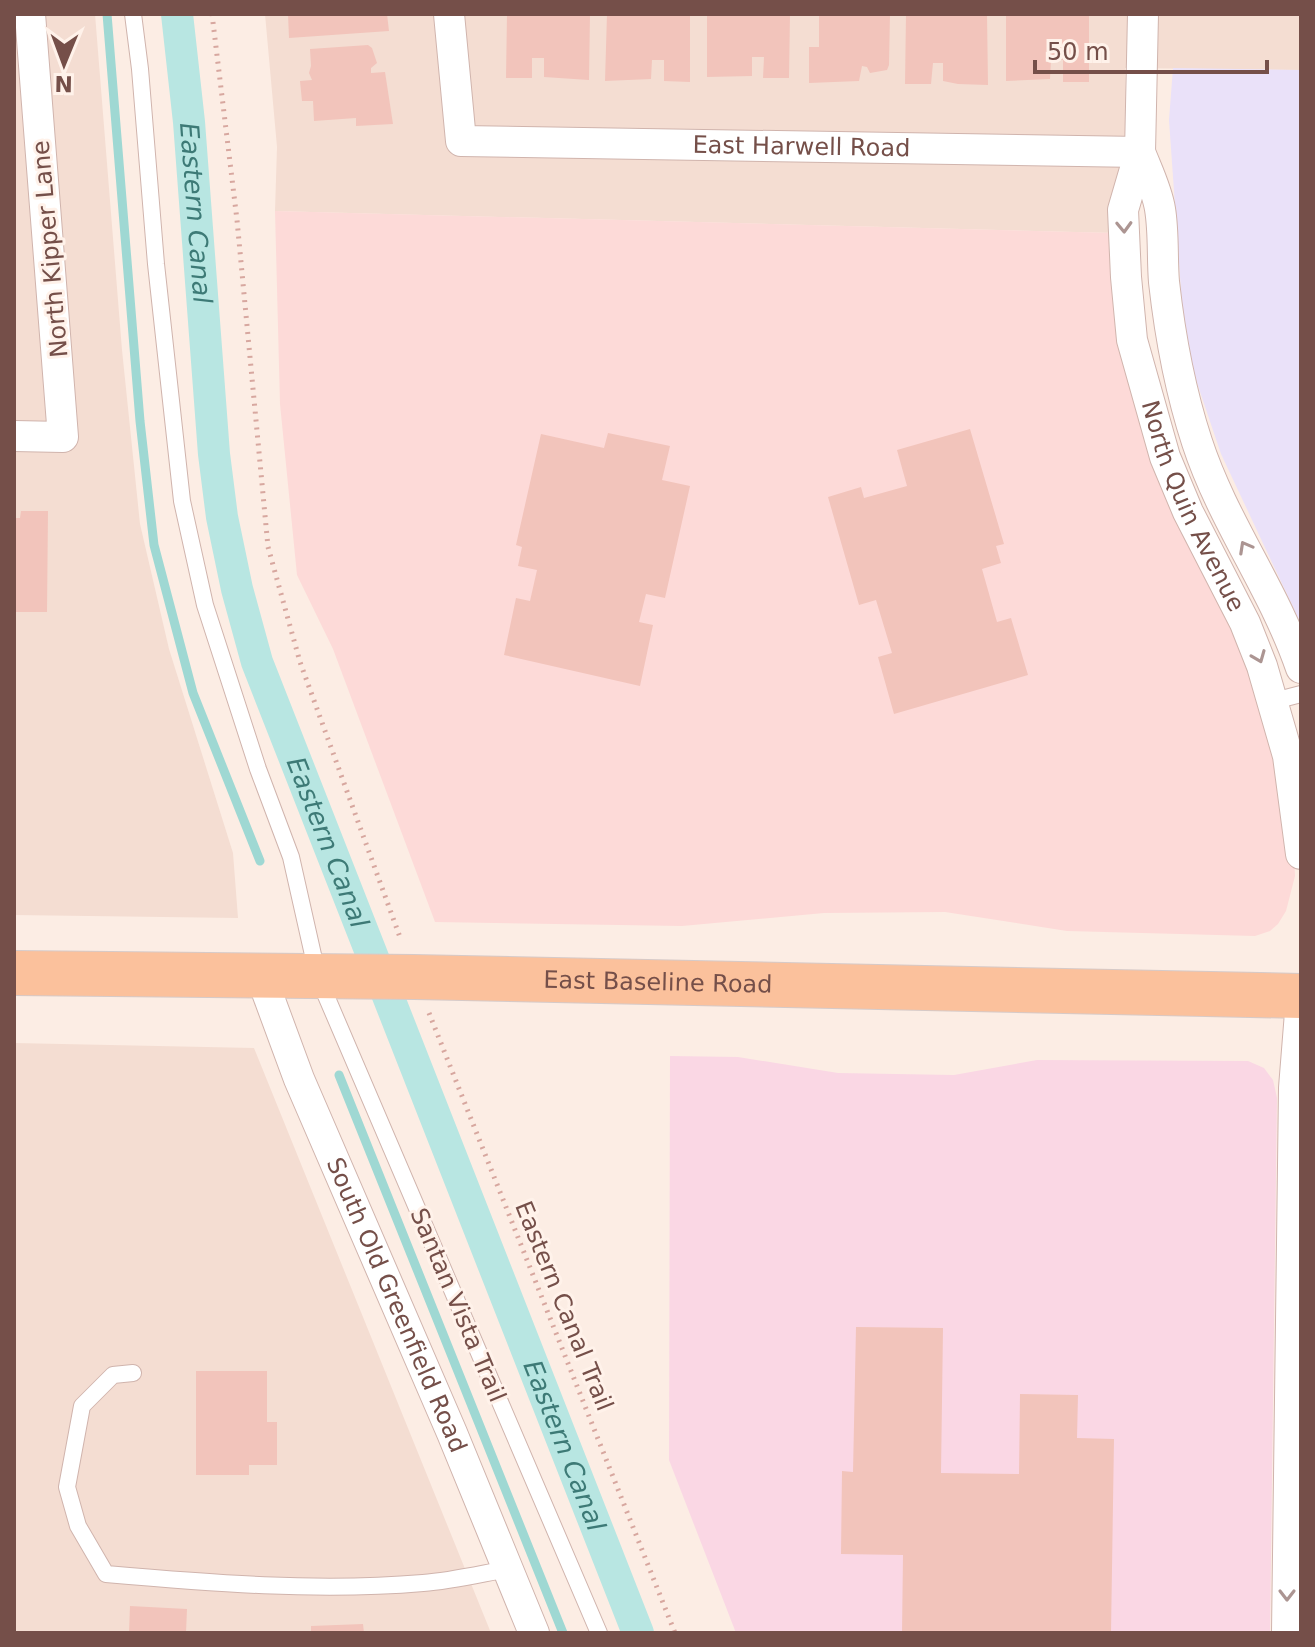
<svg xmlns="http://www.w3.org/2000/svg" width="1315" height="1647" viewBox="0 0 1315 1647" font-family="'DejaVu Sans',sans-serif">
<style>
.residential{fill:#f4ddd2}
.commercial{fill:#fddad8}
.education{fill:#eae1f9}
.medical{fill:#fad7e4}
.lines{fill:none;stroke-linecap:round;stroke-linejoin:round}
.stream{stroke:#9fd8d3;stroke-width:9}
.canal{stroke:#b8e6e2;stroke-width:32}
.building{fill:#f2c4bb}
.lane-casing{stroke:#d0b4ad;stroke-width:18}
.street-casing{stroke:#d0b4ad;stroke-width:32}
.primary-casing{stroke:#d6cac8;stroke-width:46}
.path{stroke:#d7a79f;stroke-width:5;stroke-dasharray:2 6;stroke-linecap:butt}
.lane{stroke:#fff;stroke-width:16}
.street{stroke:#fff;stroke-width:30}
.primary{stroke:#fbc19c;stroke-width:44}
.oneway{stroke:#ac9592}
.labels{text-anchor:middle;stroke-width:6;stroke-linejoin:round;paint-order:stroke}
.street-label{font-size:24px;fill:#754f49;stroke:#fff2ea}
.water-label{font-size:26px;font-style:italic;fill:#3d7a76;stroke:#fff2ea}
</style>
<rect width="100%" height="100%" fill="#fcede4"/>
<g class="residential">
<path d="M14,14h81l27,336 18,174 29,125 64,204 5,65 -224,-3z"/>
<path d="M265,14h1036v56l-176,-2 1,52 -10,113 -841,-22 2,-64z"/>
<path d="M14,1043l240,5 237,585h-477z"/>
</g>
<path class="commercial" d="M275,211l841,22 5,76 110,308 36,92 25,109 3,58 -9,35 -8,13 -8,7 -15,5 -188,-5 -122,-19 -121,1 -142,13 -247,-4 -102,-273 -36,-74 -17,-171z"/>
<path class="education" d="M1173,68l128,2v554l-80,-170 -28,-83 -11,-66 -13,-185z"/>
<path class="medical" d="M670,1056l68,1 100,16 116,2 83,-15 211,1 16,7 9,12 4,18 -7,535h-534l-67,-173z"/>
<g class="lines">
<g class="stream">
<path d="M107,14l33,407 14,124 39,148 67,168"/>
<path d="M339,1075l224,558"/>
</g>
<path class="canal" id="s1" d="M177,14l12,108 25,332 8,63 15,72 20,73 381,971"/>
</g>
<g class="building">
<path d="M288,14h99l2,17 -100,7z"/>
<path d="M507,14h83l-1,66 -45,-3v-19h-12v20h-26z"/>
<path d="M607,14h83v68l-26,-1v-21h-12l-1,19 -46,2z"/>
<path d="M707,14h83l-1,64h-26l1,-21h-12v19l-45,1z"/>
<path d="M819,14h71l-1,51 -2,5 -17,3 -3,-6 -5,-1 -3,15 -50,2v-36h10z"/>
<path d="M906,14h81l1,71 -30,-1 -15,-3v-18h-10l-2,21h-26z"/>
<path d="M1006,14h83v68h-26v-22h-12l-1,19 -44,2z"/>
<path d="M368,45l4,3 5,15 -6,5v5l14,-1 8,52 -37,2v-8l-42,3 -1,-20h-11l-2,-20 12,-1 -3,-7 2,-7 -1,-17z"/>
<path d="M970,429l34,115 -8,2 5,17 -19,6 15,53 14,-4 17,57 -134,39 -16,-57 14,-4 -16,-53 -17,5 -31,-108 33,-10 3,11 43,-12 -10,-36z"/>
<path d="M608,433l62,13 -8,34 28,6 -25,112 -19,-4 -7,28 14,3 -13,61 -136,-31 12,-57 14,3 7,-31 -19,-4 4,-19 -6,-2 25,-111 63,14z"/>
<path d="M21,511h27l-1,101h-33v-94h6z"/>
<path d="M856,1327l87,1 -2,145 78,1 1,-80 58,1 -1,43 37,1 -3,194h-209l1,-78 -62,-1 1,-83 11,1z"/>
<path d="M196,1371h71v51h10v43h-28v10h-53z"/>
<path d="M130,1606l57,3 -1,24h-57z"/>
<path d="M363,1624l1,9h-53v-7z"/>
</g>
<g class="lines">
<g class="lane-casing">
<g id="lane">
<path d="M133,14l7,55 16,195 26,237 23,104 53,164 33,88 27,120 281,656"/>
<path d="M1274,701l27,-7"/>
<path d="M133,1373l-20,2 -31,31 -15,81 11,39 28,48c104,9 212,18 317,9 28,-2 57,-9 85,-14"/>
</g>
</g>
<g class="street-casing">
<g id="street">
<path id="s2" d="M449,14l12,127 679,11"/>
<path id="s3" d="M1143,14l-3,138 -17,58 3,67 6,63 33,117 23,55 57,111 17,43 26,90 13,98"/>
<path d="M1140,152c7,18 17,38 20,57 4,24 2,49 4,73 6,54 16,108 33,160 26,80 77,147 104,226"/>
<path d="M14,436l49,1 -33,-423"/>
<path id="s4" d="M261,976l38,103 153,354 82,200"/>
<path d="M1287,1633l7,-545 7,-88"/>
</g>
</g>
<g class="primary-casing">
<g id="primary">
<path id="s5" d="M14,973l400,4 887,19"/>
</g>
</g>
<g class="path">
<path d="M212,14l25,206 31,327 32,115 101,278"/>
<path d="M429,1013l246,620"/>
</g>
<use href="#lane" class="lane"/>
<use href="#street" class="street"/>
<use href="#primary" class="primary"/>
</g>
<defs><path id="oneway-chevron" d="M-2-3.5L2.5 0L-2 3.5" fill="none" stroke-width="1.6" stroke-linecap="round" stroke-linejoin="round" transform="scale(2)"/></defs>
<g class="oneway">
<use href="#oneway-chevron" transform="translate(1124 227) rotate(88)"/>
<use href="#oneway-chevron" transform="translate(1245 547) rotate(-119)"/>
<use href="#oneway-chevron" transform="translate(1259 657) rotate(68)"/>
<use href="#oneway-chevron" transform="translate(1287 1595) rotate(90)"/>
</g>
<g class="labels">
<g class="street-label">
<text dy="8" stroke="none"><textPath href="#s2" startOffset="468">East Harwell Road</textPath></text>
<text transform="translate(50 249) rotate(-95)" y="8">North Kipper Lane</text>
<text dy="8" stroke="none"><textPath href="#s3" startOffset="506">North Quin Avenue</textPath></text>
<text dy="8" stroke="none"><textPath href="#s5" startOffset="644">East Baseline Road</textPath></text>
<text dy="8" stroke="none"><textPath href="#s4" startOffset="356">South Old Greenfield Road</textPath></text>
<text transform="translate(458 1305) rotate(67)" y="8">Santan Vista Trail</text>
<text transform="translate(564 1306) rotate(68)" y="8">Eastern Canal Trail</text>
</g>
<g class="water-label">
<text dy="9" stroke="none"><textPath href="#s1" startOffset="200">Eastern Canal</textPath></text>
<text dy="9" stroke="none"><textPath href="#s1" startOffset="848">Eastern Canal</textPath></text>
<text dy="9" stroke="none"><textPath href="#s1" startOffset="1496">Eastern Canal</textPath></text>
</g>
</g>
<rect width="1315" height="1647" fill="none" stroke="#754f49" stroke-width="32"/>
<g transform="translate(64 64) rotate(181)" stroke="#fff2ea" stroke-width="6" paint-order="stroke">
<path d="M0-6L14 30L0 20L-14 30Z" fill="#754f49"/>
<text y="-12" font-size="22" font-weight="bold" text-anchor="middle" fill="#754f49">N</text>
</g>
<path d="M1035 60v12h232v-12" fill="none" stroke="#754f49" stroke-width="4"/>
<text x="1047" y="60" font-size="24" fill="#754f49" stroke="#fff2ea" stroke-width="6" paint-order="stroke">50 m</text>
</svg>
